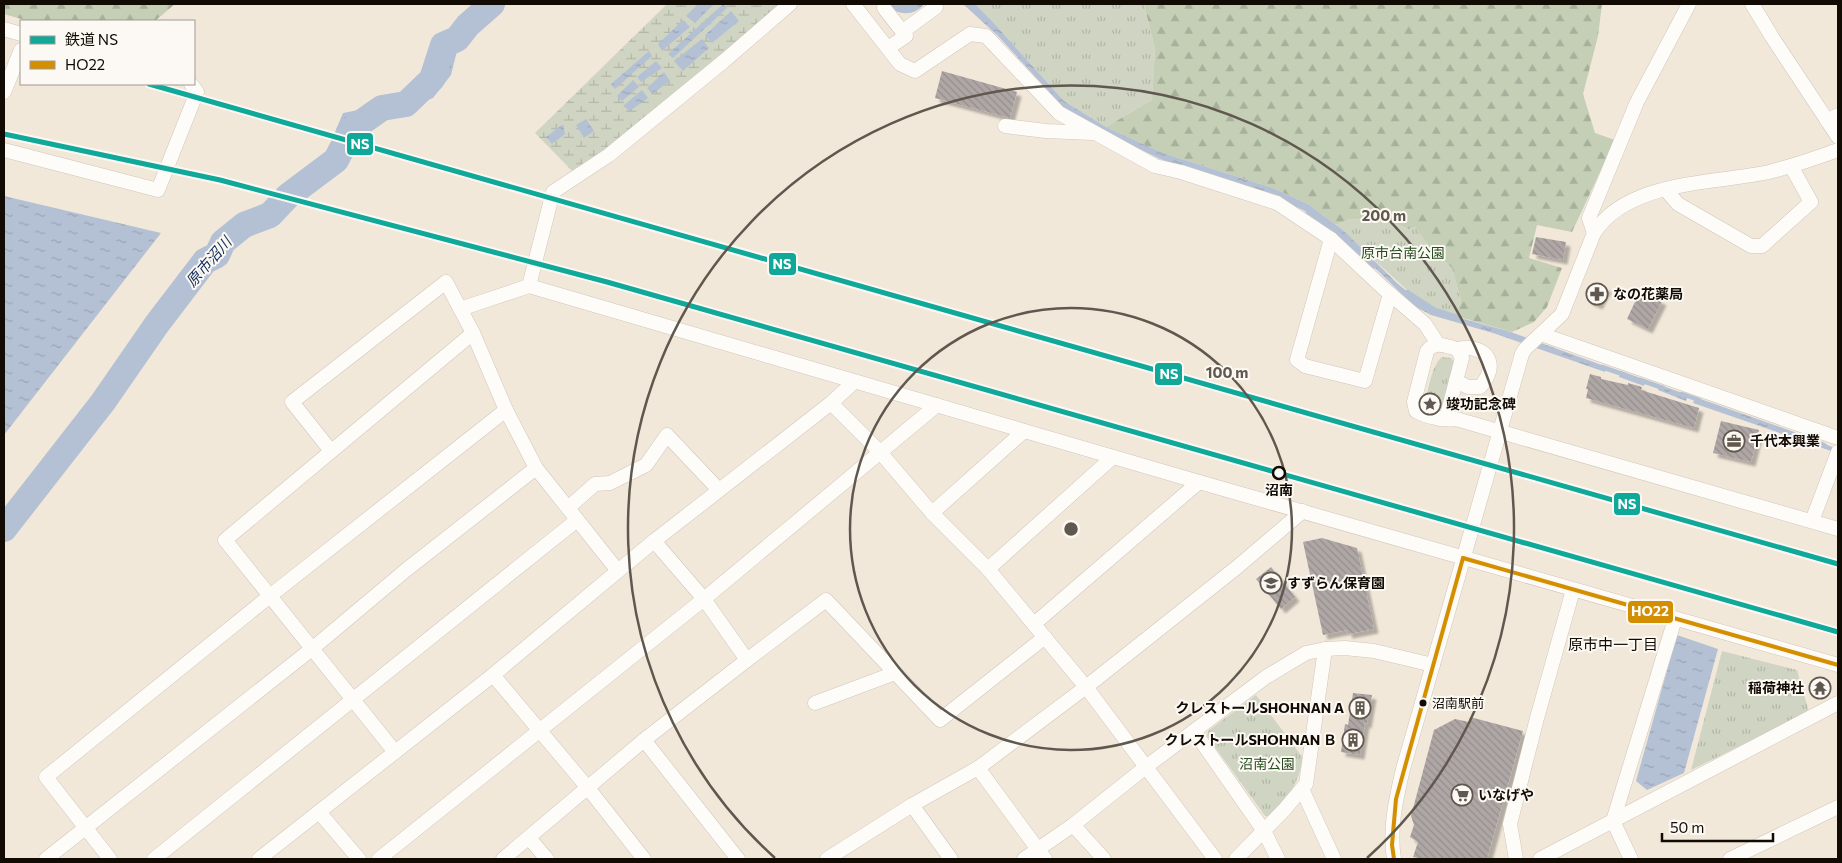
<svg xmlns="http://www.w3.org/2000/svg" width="1842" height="863" viewBox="0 0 1842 863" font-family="Commissioner,'Noto Sans JP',sans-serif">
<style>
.grass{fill:url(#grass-tufts)}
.forest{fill:url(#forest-firs)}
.wetland{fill:url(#wetland-marsh)}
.water{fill:url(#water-ripples)}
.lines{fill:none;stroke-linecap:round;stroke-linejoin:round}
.stream{stroke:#b4c1d4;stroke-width:4.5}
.river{stroke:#b4c1d4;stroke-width:26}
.building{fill:url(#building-back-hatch);filter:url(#shadow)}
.minor-casing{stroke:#cfc6bb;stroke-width:15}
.minor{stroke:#fdfcf9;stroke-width:14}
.bus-1-casing{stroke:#fcf8f3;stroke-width:8}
.bus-1{stroke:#d48f01;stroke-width:4}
.rail-1-casing{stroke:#fcf8f3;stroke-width:9}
.rail-1{stroke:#10a899;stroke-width:5}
.ring{fill:none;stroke:#60584f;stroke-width:2.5}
.stop-dot{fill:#fcf8f3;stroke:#110b04;stroke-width:2.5}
.bus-dot{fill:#110b04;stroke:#fcf8f3;stroke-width:2}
.labels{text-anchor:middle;stroke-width:4;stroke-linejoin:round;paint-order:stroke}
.bus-label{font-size:13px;fill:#110b04;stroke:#fcf8f3;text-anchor:start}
.park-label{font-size:14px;fill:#264d1f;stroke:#fcf8f3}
.poi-label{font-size:14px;font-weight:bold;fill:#110b04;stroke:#fcf8f3;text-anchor:start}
.stop-label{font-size:14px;font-weight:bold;fill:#110b04;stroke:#fcf8f3}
.water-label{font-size:15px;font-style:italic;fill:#122e5a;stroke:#fcf8f3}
.neighbourhood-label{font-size:15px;fill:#110b04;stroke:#fcf8f3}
.centre{fill:#60584f;stroke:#fcf8f3;stroke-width:2.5}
.ring-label{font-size:15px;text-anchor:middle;font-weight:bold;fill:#60584f;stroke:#fcf8f3;stroke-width:4;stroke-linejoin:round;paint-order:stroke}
.line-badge{stroke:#fcf8f3;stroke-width:2}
.badge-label{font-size:14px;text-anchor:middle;font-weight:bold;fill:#fff}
</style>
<defs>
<pattern id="grass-tufts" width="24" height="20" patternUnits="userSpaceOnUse" patternTransform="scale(1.25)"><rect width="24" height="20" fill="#d0d5c3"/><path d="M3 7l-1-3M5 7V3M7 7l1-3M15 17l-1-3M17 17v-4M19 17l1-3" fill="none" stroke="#b2b6a6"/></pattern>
<pattern id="forest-firs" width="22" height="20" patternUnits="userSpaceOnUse" patternTransform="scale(1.25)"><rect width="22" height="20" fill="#c4cfb6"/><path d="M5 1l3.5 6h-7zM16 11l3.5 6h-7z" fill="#a7b09b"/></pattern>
<pattern id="wetland-marsh" width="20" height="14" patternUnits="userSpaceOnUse" patternTransform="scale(1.25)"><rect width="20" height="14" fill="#d0d5c3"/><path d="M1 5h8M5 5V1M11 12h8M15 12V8" fill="none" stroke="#b2b6a6"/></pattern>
<pattern id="water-ripples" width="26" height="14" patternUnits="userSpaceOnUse" patternTransform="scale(1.25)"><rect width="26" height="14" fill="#b4c1d4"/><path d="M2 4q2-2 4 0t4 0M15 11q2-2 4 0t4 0" fill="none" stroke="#9aa4b4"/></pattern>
<pattern id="building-back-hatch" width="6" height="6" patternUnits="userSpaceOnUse" patternTransform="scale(1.25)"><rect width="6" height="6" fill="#afa7a6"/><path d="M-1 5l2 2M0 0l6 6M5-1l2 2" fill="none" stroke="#968e8d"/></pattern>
<filter id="shadow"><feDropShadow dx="4.5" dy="4.5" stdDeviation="1" flood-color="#0004"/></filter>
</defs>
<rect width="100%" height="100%" fill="#f2e8da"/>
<g class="grass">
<path d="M975,4h169l11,45 -3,51 -46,27 -42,-26 -72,-80z"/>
<path d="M1350,219l36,1 23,9 6,-2 16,22 21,19 9,33 -5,15 -22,-5 -15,-10 -83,-76z"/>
<path d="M1442,357l9,1 4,5 -13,44c-7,3 -11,4 -16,-3 0,-11 7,-41 16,-47z"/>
<path d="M1722,651l75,19 12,42 -118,58z"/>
<path d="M1256,695l47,63c-4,24 -15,41 -32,58h-6l-58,-80 1,-5z"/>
</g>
<g class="forest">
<path d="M4,4h171l-20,17h-127l-24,-7z"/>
<path d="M1144,4h458l-4,32 -15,58 12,39 20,7 -43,92 -35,-7 -8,33 33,10 -15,39 -13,15 -22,10 -56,-16 5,-15 -9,-33 -21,-19 -16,-22 -6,2 -23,-9 -36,-1 -14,6 -28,-21 -35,-16 -110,-35 -57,-26 46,-27 3,-51z"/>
</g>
<path class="wetland" d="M667,4h119l-209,172 -42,-43z"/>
<g class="water">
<path d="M474,4h32l-7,8 -39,27 -9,36 -18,23 -48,18 -30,6 -8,30 -10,1 -2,-21 8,-19c28,-5 54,-11 81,-17l22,-29 8,-40z"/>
<path d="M698,4h16l-19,19 -9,-7z"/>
<path d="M723,4l4,4 -54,50 -5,-4z"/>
<path d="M890,4h34c-9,11 -19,11 -32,6l-4,-4z"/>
<path d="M963,4h12l17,17 72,80 42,26 57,26 110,35 35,16 36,27 53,52 22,18 15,10 74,20 99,36 -2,5 -112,-39 -62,-18 -17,-9 -73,-71 -22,-17 -49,-24 -53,-15 -57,-20 -33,-16 -63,-35 -66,-72z"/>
<path d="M731,11l8,10 -27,22 -7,-8z"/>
<path d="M683,20l7,7 -28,24 -4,-7z"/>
<path d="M702,39l7,9 -26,23 -9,-10z"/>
<path d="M649,51l3,5 -37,33 -4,-5z"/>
<path d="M656,61l6,7 -21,14 -4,-5z"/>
<path d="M664,72l6,9 -18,13 -5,-6z"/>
<path d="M633,80l6,7 -17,14 -5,-5z"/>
<path d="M642,90l6,8 -18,13 -7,-5z"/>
<path d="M586,119l8,12 -10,7 -8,-13z"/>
<path d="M563,124l2,10 -13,10 -6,-7z"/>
<path d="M4,196l157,37 -157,202z"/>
<path d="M1621,371l25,9 -2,6 -25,-9z"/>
<path d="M1660,385l28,10 -2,6 -28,-11z"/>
<path d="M1695,397l130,46 2,2 -1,4 -133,-46z"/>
<path d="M1677,635l41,14 -34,124 -37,17 -11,-9z"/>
</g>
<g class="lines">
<g class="stream">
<path d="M1308,212l30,21 36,33"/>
<path d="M1407,292l28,18 25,8"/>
<path d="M1602,367l23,8"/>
<path d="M1640,380l23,8"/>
<path d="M1682,394l17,6"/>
<path d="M1821,445l16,6"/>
</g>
<path class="river" d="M4,529l99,-127 54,-78 48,-63 12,-6 6,-13 21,-17 26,-10 18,-19 48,-36 16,-31 30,-21 24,-4 26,-25 11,-34 14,-6 11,-14 24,-21"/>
</g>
<g class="building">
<path d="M942,71l75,21 -7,26 -75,-20z"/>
<path d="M1536,237l30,5 -3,18 -31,-6z"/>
<path d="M1596,283l11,5 -9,17 -11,-5z"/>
<path d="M1640,291l22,10 -14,28 -21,-10z"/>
<path d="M1590,374l11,3v2l27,6v-2l14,4 -1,3 58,18 -5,20 -108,-30 2,-9h-2z"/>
<path d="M1721,421l38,9 -8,32 -38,-9z"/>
<path d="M1322,538l35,10 17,81 -26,5 -1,-4 -24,5 -20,-93z"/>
<path d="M1271,567l24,30 -14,12 -25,-30z"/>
<path d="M1353,693l19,2 -5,29 -2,-1 -5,32 -19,-3 4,-28 3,1z"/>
<path d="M1470,717l53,14 -36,128h-64l-10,-2 5,-15 -8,-5 4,-12 -3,-9 23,-86 21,-11 14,3z"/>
</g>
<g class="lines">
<g class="minor-casing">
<g id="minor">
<path d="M853,4l47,60 15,7 55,-37 16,2 73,77 96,53 26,6 96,31 54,36 51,48 43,37 13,20"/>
<path d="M1752,4l20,33 66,100"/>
<path d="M884,8l22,28 -18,12"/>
<path d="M4,29l17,5"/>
<path d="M902,32l34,-25"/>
<path d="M4,92l17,-42"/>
<path d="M1827,121l11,-6"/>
<path d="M1005,126l41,5 46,2"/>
<path d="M4,150l154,40 39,-98 -6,-8"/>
<path d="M1666,190l12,14 73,42h11l49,-44 -20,-36"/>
<path d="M1594,233l-5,-15 48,-116 52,-98"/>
<path d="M1331,239l-34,121 8,6 60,15 25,-87"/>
<path d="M529,286l24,-94 56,-37 115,-94 66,-57"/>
<path d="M460,309l69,-23 670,196 639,183"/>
<path d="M1541,334l297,104"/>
<path d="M1456,381l12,6h12c21,-23 6,-44 -23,-38"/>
<path d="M831,403l49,49 52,61 56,56 98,118 129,172"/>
<path d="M1440,419l7,-4 15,-57 -5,-9c-11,-3 -22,-9 -30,2l-13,51 2,9c11,6 28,10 40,8l382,110"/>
<path d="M331,451l-39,-49 154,-120 27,51 33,77 30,58 82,103"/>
<path d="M568,508l27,-24 15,-1 36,-18 21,-30 52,55"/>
<path d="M932,513l92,-82"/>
<path d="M1812,521l26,-69"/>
<path d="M654,541l50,58 43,61"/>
<path d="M988,569l125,-112"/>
<path d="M1034,624l165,-142"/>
<path d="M493,675l95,113 56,71"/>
<path d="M815,703l80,-30"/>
<path d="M1194,731l70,100 14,28"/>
<path d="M644,740l94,119"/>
<path d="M395,752l-170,-212 248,-207"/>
<path d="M978,768l67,91"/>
<path d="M1302,789l32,70"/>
<path d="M912,805l39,54"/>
<path d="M319,812l40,47"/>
<path d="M1073,825l31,34"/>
<path d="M529,838l18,21"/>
<path d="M46,859l267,-211 93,-78 130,-102"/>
<path d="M110,859l-64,-82 225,-182 235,-185"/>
<path d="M154,859l423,-339"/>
<path d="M259,859l234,-184 161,-134 177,-138 23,-21"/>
<path d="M379,859l325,-260 233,-194"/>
<path d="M503,859l141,-119 103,-80 79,-60 114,120 105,-83"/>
<path d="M827,859l85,-54 66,-37 108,-81 150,-119 67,-57"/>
<path d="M1024,859l49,-34 74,-59 119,-89 40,-24 19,-4 20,-1 29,3 59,14"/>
<path d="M1236,859l48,-49 22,-26 19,-135"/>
<path d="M1394,859c-5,-30 2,-60 9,-90l119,-415 3,-5 37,-35 32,-81c34,-53 120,-49 175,-61 24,-6 47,-14 69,-22"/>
<path d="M1516,859l-6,-35 27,-106 36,-128"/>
<path d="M1540,859l298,-156"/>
<path d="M1631,859l-18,-38 62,-202"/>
<path d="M1730,859l108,-52"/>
</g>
</g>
<use href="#minor" class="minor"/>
<g class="bus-1-casing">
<g id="bus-1">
<path d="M1463,558l375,107"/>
<path d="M1394,859l-2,-14 4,-46 67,-241"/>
</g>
</g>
<use href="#bus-1" class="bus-1"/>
<g class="rail-1-casing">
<g id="rail-1">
<path d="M149,84l1689,480"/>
<path d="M4,134l216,46 387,102 1231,350"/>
</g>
</g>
<use href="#rail-1" class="rail-1"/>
</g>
<g class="ring">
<circle cx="1071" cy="529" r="221"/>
<path d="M775 858A443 443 0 1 1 1367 858"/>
</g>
<defs>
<g id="pharmacy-ring" transform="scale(1.125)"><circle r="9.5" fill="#fcf8f3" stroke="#60584f" stroke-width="1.5"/><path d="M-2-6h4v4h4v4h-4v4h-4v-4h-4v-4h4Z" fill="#60584f"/></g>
<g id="sight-ring" transform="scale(1.125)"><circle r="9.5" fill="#fcf8f3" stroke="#60584f" stroke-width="1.5"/><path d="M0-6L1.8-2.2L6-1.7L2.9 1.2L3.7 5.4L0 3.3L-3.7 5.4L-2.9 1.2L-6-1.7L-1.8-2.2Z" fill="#60584f"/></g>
<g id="office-ring" transform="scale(1.125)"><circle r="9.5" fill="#fcf8f3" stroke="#60584f" stroke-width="1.5"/><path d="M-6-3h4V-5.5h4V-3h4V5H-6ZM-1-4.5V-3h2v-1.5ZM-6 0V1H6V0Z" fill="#60584f"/></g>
<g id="school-ring" transform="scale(1.125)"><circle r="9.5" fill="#fcf8f3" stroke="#60584f" stroke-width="1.5"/><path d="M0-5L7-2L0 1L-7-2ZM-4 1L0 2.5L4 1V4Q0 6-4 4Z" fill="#60584f"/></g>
<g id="temple-ring" transform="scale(1.125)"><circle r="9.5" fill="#fcf8f3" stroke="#60584f" stroke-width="1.5"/><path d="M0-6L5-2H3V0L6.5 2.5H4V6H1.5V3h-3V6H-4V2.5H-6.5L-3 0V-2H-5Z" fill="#60584f"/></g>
<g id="building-ring" transform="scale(1.125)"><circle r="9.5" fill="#fcf8f3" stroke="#60584f" stroke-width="1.5"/><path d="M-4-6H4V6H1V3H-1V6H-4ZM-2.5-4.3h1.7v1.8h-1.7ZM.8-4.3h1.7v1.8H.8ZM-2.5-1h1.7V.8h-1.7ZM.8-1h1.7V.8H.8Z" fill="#60584f"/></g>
<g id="supermarket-ring" transform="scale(1.125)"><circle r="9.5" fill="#fcf8f3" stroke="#60584f" stroke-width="1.5"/><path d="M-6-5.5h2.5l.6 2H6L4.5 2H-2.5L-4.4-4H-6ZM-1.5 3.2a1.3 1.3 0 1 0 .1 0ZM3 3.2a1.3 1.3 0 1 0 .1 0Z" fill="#60584f"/></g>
</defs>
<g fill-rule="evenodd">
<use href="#pharmacy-ring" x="1597" y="294"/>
<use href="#sight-ring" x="1430" y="404"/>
<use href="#office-ring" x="1734" y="441"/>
<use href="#school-ring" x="1271" y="583"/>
<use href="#temple-ring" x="1820" y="688"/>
<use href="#building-ring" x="1360" y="708"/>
<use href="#building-ring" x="1353" y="740"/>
<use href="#supermarket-ring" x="1462" y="795"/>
</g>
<circle class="stop-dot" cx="1279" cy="473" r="6"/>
<circle class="bus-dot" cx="1423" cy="703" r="4.5"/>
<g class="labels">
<g class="bus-label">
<text x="1432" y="708">沼南駅前</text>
</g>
<g class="park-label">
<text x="1403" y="258">原市台南公園</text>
<text x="1267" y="769">沼南公園</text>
</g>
<g class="poi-label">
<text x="1613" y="299">なの花薬局</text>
<text x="1446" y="409">竣功記念碑</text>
<text x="1750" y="446">千代本興業</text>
<text x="1287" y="588">すずらん保育園</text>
<text x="1804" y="693" text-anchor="end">稲荷神社</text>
<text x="1344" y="713" text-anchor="end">クレストールSHOHNAN A</text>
<text x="1337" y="745" text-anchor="end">クレストールSHOHNAN Ｂ</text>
<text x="1478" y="800">いなげや</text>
</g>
<g class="stop-label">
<text x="1279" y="495">沼南</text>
</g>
<g class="water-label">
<text transform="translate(209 262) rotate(-49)" y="5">原市沼川</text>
</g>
<g class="neighbourhood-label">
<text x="1613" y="650">原市中一丁目</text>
</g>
</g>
<circle cx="1071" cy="529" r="8" class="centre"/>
<g class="ring-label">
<text x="1384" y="221">200 m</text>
<text x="1227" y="378">100 m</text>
</g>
<g class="line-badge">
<rect x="346" y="132" width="28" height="24" rx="5" fill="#10a899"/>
<rect x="768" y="252" width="29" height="24" rx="5" fill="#10a899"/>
<rect x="1154" y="362" width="29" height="24" rx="5" fill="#10a899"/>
<rect x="1613" y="492" width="28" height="24" rx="5" fill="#10a899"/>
<rect x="1627" y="600" width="47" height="24" rx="5" fill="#d48f01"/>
</g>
<g class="badge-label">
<text x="360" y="149">NS</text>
<text x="782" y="269">NS</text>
<text x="1169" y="379">NS</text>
<text x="1627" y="509">NS</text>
<text x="1650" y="616">HO22</text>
</g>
<rect width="1842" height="863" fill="none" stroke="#110b04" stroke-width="10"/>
<rect x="20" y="20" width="175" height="65" fill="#fcf8f3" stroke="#9e9993"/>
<rect x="30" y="36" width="25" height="8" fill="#10a899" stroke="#9e9993"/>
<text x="65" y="45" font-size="15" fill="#110b04">鉄道 NS</text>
<rect x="30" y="61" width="25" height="8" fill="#d48f01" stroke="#9e9993"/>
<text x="65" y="70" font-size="15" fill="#110b04">HO22</text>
<path d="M1662 833v8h111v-8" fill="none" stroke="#110b04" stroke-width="2.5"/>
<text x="1670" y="833" font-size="15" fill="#110b04" stroke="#fcf8f3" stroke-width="4" paint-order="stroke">50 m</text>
</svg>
